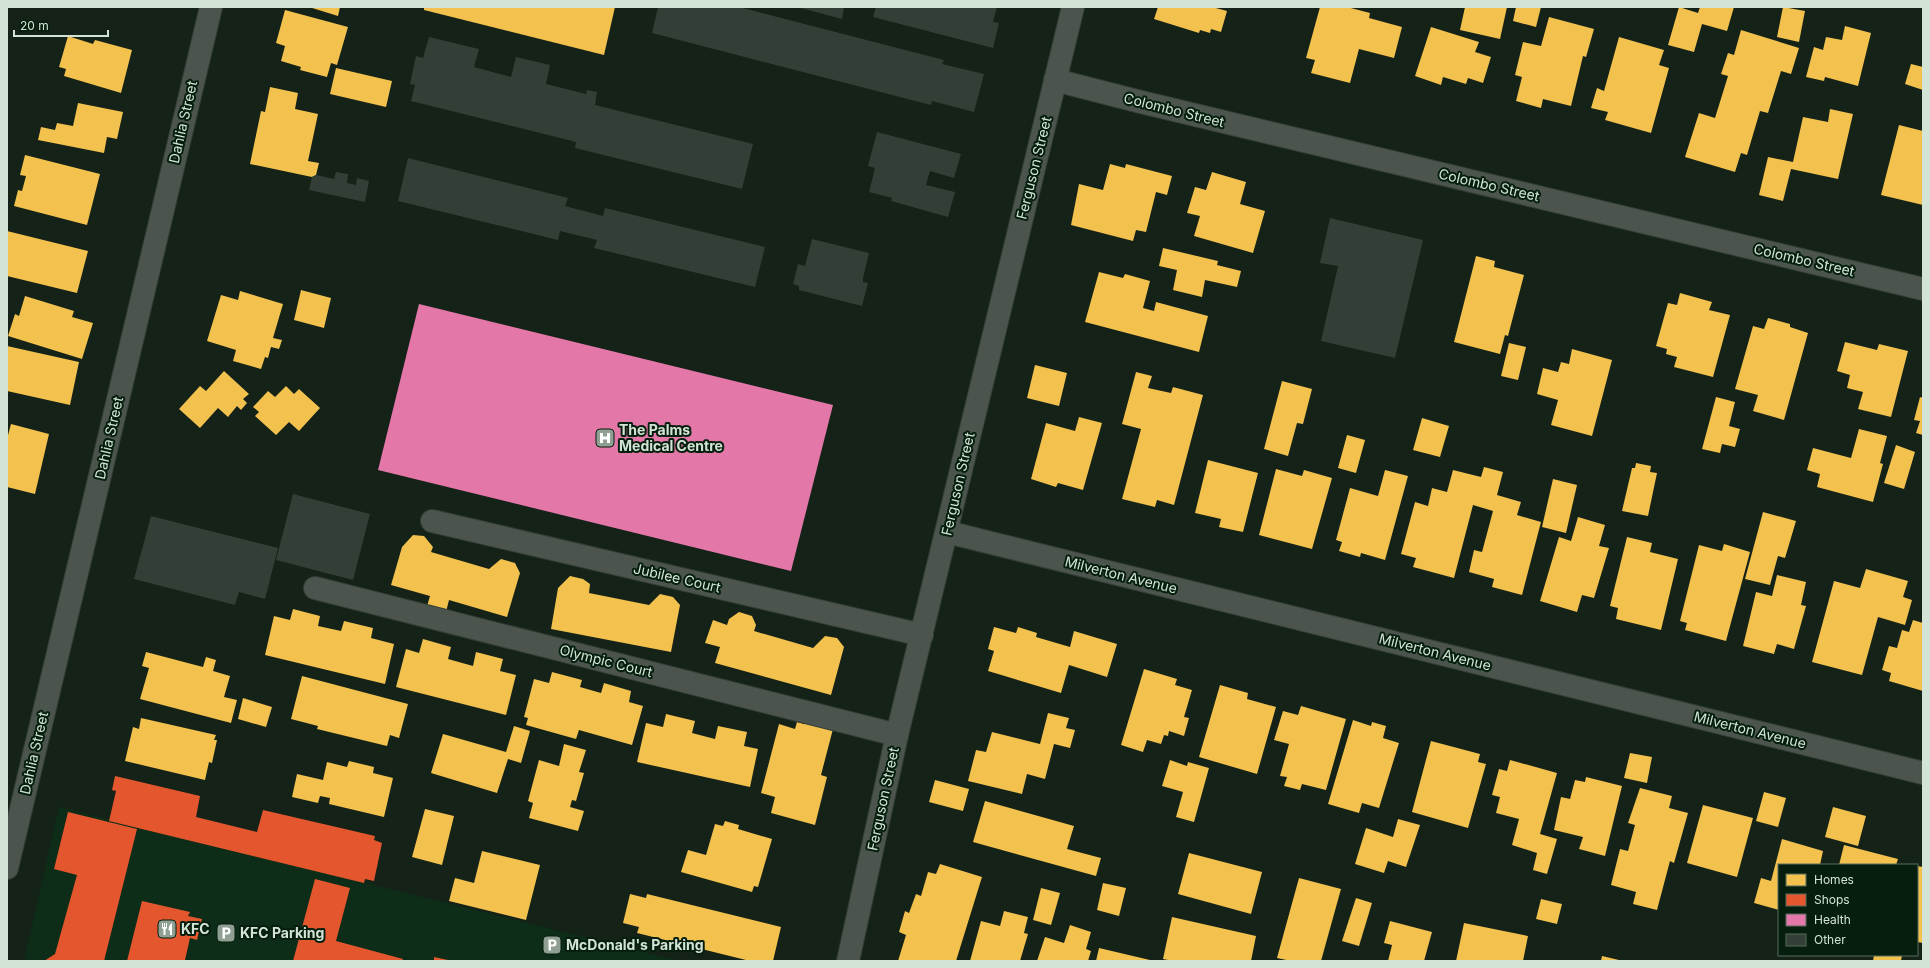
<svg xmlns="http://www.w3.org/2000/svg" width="1930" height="968" viewBox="0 0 1930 968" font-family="Inter,sans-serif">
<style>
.built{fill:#0e2d18}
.homes{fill:#f2c14e}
.shops{fill:#e4572e}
.health{fill:#e377a8}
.building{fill:#333e36}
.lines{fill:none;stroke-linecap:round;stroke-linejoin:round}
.minor-casing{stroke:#343e36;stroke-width:24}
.tertiary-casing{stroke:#343e36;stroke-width:24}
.minor{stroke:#4b554e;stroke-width:22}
.tertiary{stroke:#4b554e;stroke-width:22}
.labels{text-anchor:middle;stroke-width:4;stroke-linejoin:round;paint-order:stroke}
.street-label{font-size:14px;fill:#d3e3d6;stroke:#051e0d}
.poi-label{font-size:14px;font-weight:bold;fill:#d3e3d6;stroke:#051e0d;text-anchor:start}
</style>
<rect width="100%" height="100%" fill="#142218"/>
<path class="built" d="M59,807l621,154h-656z"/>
<g class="homes">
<path d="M309,7h31l-2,9z"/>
<path d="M424,7h191l-11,48 -180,-45z"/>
<path d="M1158,7h54l15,4 -6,21 -10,-3 -1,4 -10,-3 -1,3 -45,-14z"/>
<path d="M1320,7h27l23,6 -1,5 33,9 -8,31 -35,-9 -9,34 -39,-10 4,-13 -9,-2z"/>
<path d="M1465,7h42l-7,32 -40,-9z"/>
<path d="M1516,7h25l-5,20 -23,-6z"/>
<path d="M1679,7l19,6 2,-6h34l-7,24 -25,-7 -8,28 -26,-7z"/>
<path d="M1783,7l22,4 -6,31 -22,-5z"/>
<path d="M285,10l63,17 -11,38 -6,-2 -4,14 -27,-7 1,-3 -20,-6 4,-15 -9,-3z"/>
<path d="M1549,17l45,12 -8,28 -3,-1 -12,50 -28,-7 -2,9 -25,-7 6,-24 -7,-2 8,-33 18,4z"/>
<path d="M1845,26l26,7 -13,53 -33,-9 -1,4 -18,-4 8,-30 9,3 3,-13 16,3z"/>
<path d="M1431,27l48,15 -4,10 16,5 -8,26 -15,-5 -2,6 -23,-7 -2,8 -26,-9z"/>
<path d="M1741,30l58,18 -8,26 -10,-3 -13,42 -8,-2 -13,44 -6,-2 -6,19 -50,-15 14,-44 16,5 13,-42 -7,-2 7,-21 6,2z"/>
<path d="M68,36l25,8 2,-4 37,10 -11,43 -57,-17 2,-7 -7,-2z"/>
<path d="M1619,37l45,13 -5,15 10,3 -18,65 -46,-13 3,-8 -17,-4 6,-20 7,3z"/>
<path d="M1911,64l12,3v23l-18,-6z"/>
<path d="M336,68l56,13 -6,26 -56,-13z"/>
<path d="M270,87l28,6 -3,16 23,5 -10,47 11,2 -3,12 -4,2 -62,-13 11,-53 4,1z"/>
<path d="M78,103l45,9 -6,27 -10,-2 -3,16 -66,-13 3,-13 14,3 2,-7 16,3z"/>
<path d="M1830,109l23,5 -15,65 -47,-10 -8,32 -24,-6 9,-38 25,5 10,-45 25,5z"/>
<path d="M1899,125l24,6v74l-42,-10z"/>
<path d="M25,155l75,19 -13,51 -73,-19 4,-16 4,1 4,-15 -6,-1z"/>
<path d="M1110,164l15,4 1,-4 46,12 -5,19 -11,-3 -10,40 -10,-2 -3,11 -62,-16 8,-41 24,6z"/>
<path d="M1212,172l34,10 -6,22 25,7 -12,42 -59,-17 6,-20 -13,-3 8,-26 11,3z"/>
<path d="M7,231l81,20 -11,42 -70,-17z"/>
<path d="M1163,248l55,13 -1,4 24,6 -4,16 -32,-7 -3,17 -29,-7 4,-20 -18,-4z"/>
<path d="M1476,256l19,5 -1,6 30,8 -16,61 -3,-1 -5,19 -46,-12z"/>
<path d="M1099,272l24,6 2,-4 25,7 -7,27 11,3 2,-9 52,14 -9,36 -114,-30z"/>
<path d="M301,290l30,8 -7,30 -30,-8z"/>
<path d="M240,291l43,13 -10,34 9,2 -3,9 -8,-2 -3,11 -3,-1 -4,12 -28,-8 3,-11 -29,-9 14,-46 17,5z"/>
<path d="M1680,293l32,9 -3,8 21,5 -17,62 -39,-10 3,-10 -11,-3 1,-5 -11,-3 12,-43 9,2z"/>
<path d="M25,296l49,15 -2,6 21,6 -11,36 -74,-23 7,-22 4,2z"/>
<path d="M1768,318l22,6v3l18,6 -24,87 -31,-9 5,-16 -23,-6 18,-63 11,3z"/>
<path d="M1845,342l32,8 2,-6 29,7 -17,66 -33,-8 5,-17 -16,-4 3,-13 -13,-4z"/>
<path d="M1509,343l17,4 -8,33 -17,-4z"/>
<path d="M7,346l72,16 -9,43 -63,-14z"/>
<path d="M1572,349l40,11 -20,76 -41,-11 7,-25 -21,-6 6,-26 15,4 3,-10 8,2z"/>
<path d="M1035,365l32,8 -8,33 -32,-8z"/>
<path d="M224,371l25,23 -6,5 4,4 -6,7 -4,-4 -9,11 -10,-9 -18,20 -21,-19 21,-23 6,5z"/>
<path d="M1136,372l16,4 -4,12 23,5 2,-6 30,8 -29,110 -17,-5 -2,7 -33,-8 19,-70 -19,-5z"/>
<path d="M1282,381l30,8 -9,35 -6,-1 -9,33 -24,-7z"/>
<path d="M286,386l8,8 5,-5 21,19 -21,23 -10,-9 -13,13 -21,-19 4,-4 -6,-5 15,-16 7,6z"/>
<path d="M1716,397l19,5 -6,24 11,3 -5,18 -13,-3 -2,9 -18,-4z"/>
<path d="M1920,397l3,1v37l-7,-2 4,-12 -6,-1z"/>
<path d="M1079,417l23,6 -19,67 -25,-7 -2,4 -25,-8 15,-56 29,8z"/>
<path d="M1422,418l27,8 -9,31 -27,-7z"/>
<path d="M11,424l38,10 -14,60 -28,-7v-48z"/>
<path d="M1859,429l28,7 -7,27 3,1 -10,38 -56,-15 3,-13 -13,-4 6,-22 38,10z"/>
<path d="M1347,435l18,5 -9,33 -18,-5z"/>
<path d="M1896,445l19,7 -11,37 -20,-6z"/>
<path d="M1208,460l50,13 -15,59 -24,-5 2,-8 -26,-6z"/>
<path d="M1636,463l15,3 -1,6 7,1 -9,43 -26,-5 10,-43h3z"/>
<path d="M1484,467l19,5 -6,23 24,7 -4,13 24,7 -19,73 -30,-8 2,-8 -25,-7 5,-22 8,2 11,-41 -20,-6 -19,73 -41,-11 3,-9 -15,-4 14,-52 13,4 4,-18 15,4 6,-22 28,7z"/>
<path d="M1276,469l26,7 2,-6 28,8 -20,71 -53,-14z"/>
<path d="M1385,470l23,6 -23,84 -24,-7 -1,4 -21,-6 3,-9 -6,-2 14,-52 28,8z"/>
<path d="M1553,479l24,6 -11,48 -24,-6z"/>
<path d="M1763,512l33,9 -11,37 -7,-2 -8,29 -25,-6z"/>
<path d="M1578,517l27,8 -6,21 10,2 -15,50 -12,-3 -5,17 -37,-11 19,-64 12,4z"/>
<path d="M413,535l11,1 9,11 -2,5 58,17 12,-10 14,4 5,10 -13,44 -58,-17 -3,12 -19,-6 3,-10 -39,-11 11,-38z"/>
<path d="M1627,537l25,6 -2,9 28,7 -17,71 -45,-11 2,-11 -8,-2z"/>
<path d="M1724,544l26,8 -24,89 -41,-11 2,-7 -7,-2 19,-76 23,6z"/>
<path d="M1866,569l42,12 -5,16 9,3 -7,25 -27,-8 -16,58 -50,-13 22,-81 26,7z"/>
<path d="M1777,575l29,7 -5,23 5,1 -12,43 -17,-5 -3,10 -31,-8 13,-54 16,4z"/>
<path d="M570,576l13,3 7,5 -1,9 60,12 11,-11 13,3 7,8 -9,47 -120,-23 7,-41z"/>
<path d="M293,609l27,7 -2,10 23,5 3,-10 29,7 -2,10 23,6 -9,40 -120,-29 9,-39 16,4z"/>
<path d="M739,612l13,4 4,9 -2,6 59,17 12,-12 12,2 7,9 -13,48 -116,-32 5,-16 -15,-4 8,-23 14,5 2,-6z"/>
<path d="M1913,620l10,3v68l-34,-10 2,-8 -9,-3 7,-24 8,2 5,-18 7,2z"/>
<path d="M994,627l22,6 2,-6 19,6 -1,4 34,10 4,-16 43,13 -10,33 -38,-12 -8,28 -73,-22 6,-20 -6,-2z"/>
<path d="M423,639l28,8 -3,12 25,7 3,-14 27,7 -3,12 16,4 -10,40 -110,-28 10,-38 13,4z"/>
<path d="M146,652l57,15 3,-10 10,3 -3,11 17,5 -6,21 13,3 -6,23 -91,-24 9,-31 -7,-2z"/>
<path d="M1144,669l33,10 -2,6 17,5 -8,27 5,1 -5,18 -15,-5 -1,5 -4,-1 -3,9 -14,-4 -4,12 -22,-7z"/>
<path d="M552,672l30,8 -2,7 21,6 3,-10 27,8 -2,11 14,4 -11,39 -53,-15 -3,9 -50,-14 2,-7 -4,-1 10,-38 15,4z"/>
<path d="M302,676l106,28 -9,34 -9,-3 -3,11 -70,-17 1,-3 -27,-7z"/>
<path d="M1220,685l28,8 -1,6 29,8 -19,67 -58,-17z"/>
<path d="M243,698l29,9 -6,20 -28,-8z"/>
<path d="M1301,706l45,13 -20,71 -24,-6 -2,6 -16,-4 3,-9 -7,-1 9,-32 -15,-4 9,-29 15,4z"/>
<path d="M1048,713l21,5 -3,10 9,2 -5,18 -16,-4 -9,35 -18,-5 -5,20 -54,-13 8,-31 10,2 6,-20 48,12z"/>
<path d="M666,714l29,7 -3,12 23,6 3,-13 29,6 -3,14 14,3 -8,38 -113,-25 9,-39 17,4z"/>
<path d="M141,718l75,17 -2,5h3l-5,23 -3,-1 -4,18 -80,-19 8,-34 6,2z"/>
<path d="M1353,720l18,6 1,-4 14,4 -3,12 16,5 -20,65 -17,-5 -3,10 -31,-9z"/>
<path d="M797,722l7,2 1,-2 28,7 -12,46 6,2 -12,48 -44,-12 4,-16 -14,-4 18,-69 16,5z"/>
<path d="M514,726l16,5 -9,32 -13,-4 -11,34 -66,-20 12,-39 63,18z"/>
<path d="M1431,741l49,13 -2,8 8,2 -18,64 -56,-16z"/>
<path d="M564,744l22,6 -7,22 5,1 -8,28 -4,-1 -2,7 14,4 -6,20 -49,-13 4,-15 -5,-2 11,-41 20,6z"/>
<path d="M1630,753l22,4 -5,26 -23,-5z"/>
<path d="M1170,760l17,6 1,-4 21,6 -15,54 -18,-5 7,-25 -21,-6z"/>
<path d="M1510,760l47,13 -17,61 17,5 -10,35 -14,-4 4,-17 -25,-8 7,-26 -23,-6 4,-16 -8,-2 7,-26 8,2z"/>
<path d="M349,761l25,6 -1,6 20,5 -9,39 -55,-13 1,-6 -10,-2 -2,7 -26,-6 5,-23 26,6 4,-18 20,5z"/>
<path d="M1586,777l36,9 -17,70 -26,-7 4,-12 -29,-7 7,-33 9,2 5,-19 10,2z"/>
<path d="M935,780l34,9 -6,22 -34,-9z"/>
<path d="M1640,788l32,8 -3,12 19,5 -14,50 -4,-2 -13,49 -24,-6 3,-12 -25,-7 9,-36 8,2 7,-26 -7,-2z"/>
<path d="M1764,792l22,6 -8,29 -22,-6z"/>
<path d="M985,801l89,25 -7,23 34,9 -5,18 -123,-34z"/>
<path d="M1703,805l50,13 -16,59 -50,-14z"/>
<path d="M1833,807l33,9 -8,30 -33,-9z"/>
<path d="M425,809l29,7 -12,49 -30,-8z"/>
<path d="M1398,819l22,6 -14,42 -18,-6 -4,12 -29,-9 11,-36 27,9z"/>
<path d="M725,821l14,4 -1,4 34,10 -14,48 -4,-1 -2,6 -71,-20 7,-22 18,5 9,-31 8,2z"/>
<path d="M1782,839l41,12 -3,14h-41v45l-25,-7 7,-25 10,3z"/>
<path d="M1844,845l54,14 -2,6h-57z"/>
<path d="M482,851l58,14 -14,55 -77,-19 6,-23 19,5z"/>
<path d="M1189,853l73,19 -11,42 -73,-20z"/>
<path d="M940,864l42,13 -26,84h-58l8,-26 -7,-3 6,-21 4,2 7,-19 5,2 7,-24 8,2z"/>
<path d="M1917,866l6,1v76l-6,-1z"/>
<path d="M1299,878l42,11 -20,72h-30l-14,-3z"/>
<path d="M1103,883l23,5 -7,28 -22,-6z"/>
<path d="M1041,888l19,5 -9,32 -18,-5z"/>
<path d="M630,894l16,4 1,-4 134,33 -8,34h-23l-113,-28 2,-6 -16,-4z"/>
<path d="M1356,898l16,5 -13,43 -17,-5z"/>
<path d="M1541,899l21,5 -5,20 -21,-5z"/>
<path d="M1004,911l24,6 -4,16 4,1 -8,27h-50l11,-40 19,5z"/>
<path d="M1172,917l84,19 -5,25h-78l-10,-2z"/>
<path d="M1390,921l42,11 -8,29h-36l4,-16 -8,-2z"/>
<path d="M1464,923l64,13 -5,25h-67z"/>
<path d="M1070,925l21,7 -5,17 5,2 -3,10h-51l8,-24 19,6z"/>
<path d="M1099,948l51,12v1h-54z"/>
<path d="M1874,955h28l-1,6h-28z"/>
<path d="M1602,956l17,4v1h-18z"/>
</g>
<g class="shops">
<path d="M115,776l85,20 -4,21 61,15 6,-22 112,26 -1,4 8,3 -8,38 -9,-2 -1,4 -255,-62 7,-30 -4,-1z"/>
<path d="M68,812l69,17 -33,132h-60l11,-7 22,-79 -23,-6z"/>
<path d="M315,879l35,9 -14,53 67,18 -1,2h-109z"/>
<path d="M142,901l48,11 -2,4 14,3 -5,21 -7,-2 -5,22 -58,1z"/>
<path d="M434,957l14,3v1h-14z"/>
</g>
<path class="health" d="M419,304l414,101 -42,166 -413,-101z"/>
<g class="building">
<path d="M658,7h81l205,53 -2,4 42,10 -10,38 -42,-11 -1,4 -279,-72z"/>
<path d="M797,7h47l-2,12z"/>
<path d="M876,7h121l-4,15 6,1 -6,25 -120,-31z"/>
<path d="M429,37l50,12 -5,18 37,10 5,-20 34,8 -4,19 40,10 1,-4 10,2 -2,13 158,39 -11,45 -167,-41 1,-6 -165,-41 4,-16 -5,-1 6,-28 7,2z"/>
<path d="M877,132l84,22 -7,24 -24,-7 -4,14 29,7 -7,25 -57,-16 1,-3 -23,-6 6,-24 -7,-2z"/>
<path d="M408,158l160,40 -3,8 38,10 2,-8 160,39 -10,40 -161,-39 3,-8 -37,-9 -2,9 -160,-39z"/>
<path d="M336,172l12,2 -1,9 9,2 1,-7 12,3 -4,21 -56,-12 3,-13 4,-2 18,4z"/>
<path d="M1330,218l93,22 -28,118 -74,-17 17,-75 -18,-3z"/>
<path d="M812,239l57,14 -6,25v4l5,1 -6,23 -63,-16v-4l-6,-2 5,-20 7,2z"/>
<path d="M293,494l77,20 -17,66 -77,-20z"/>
<path d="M151,516l127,32 -13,51 -26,-7 -4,13 -101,-26z"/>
</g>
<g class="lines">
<g class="minor-casing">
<g id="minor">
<path d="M1055,80l86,22 782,187"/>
<path d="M432,521l490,114"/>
<path d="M947,532l976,241"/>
<path d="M315,588l582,147"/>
<path d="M7,868l204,-861"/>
</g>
</g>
<g class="tertiary-casing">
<path id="tertiary" d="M848,961l49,-226 176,-728"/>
</g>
<use href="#minor" class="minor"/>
<use href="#tertiary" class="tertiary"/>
</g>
<defs>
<g id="hospital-square" transform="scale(1)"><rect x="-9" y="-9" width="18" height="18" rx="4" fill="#909f94" stroke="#051e0d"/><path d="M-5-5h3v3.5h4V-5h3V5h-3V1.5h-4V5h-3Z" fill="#fff"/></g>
<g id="restaurant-square" transform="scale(1)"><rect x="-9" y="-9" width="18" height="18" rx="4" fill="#909f94" stroke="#051e0d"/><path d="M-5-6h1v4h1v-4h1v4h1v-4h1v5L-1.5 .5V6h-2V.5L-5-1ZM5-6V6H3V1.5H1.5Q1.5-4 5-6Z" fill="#fff"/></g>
<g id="parking-square" transform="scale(1)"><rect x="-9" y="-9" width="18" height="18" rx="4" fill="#909f94" stroke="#051e0d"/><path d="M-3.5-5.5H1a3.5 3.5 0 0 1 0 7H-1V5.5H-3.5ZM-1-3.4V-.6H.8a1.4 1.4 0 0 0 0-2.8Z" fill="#fff"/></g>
</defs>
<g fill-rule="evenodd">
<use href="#hospital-square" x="605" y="438"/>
<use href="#restaurant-square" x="167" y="929"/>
<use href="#parking-square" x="226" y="933"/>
<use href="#parking-square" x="552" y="945"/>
</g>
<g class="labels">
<g class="street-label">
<text transform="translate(1174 110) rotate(14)" y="5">Colombo Street</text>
<text transform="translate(183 122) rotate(-77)" y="5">Dahlia Street</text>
<text transform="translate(1034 168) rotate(-76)" y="5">Ferguson Street</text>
<text transform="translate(1489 185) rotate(13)" y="5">Colombo Street</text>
<text transform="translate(1804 260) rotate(13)" y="5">Colombo Street</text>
<text transform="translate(109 438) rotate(-77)" y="5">Dahlia Street</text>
<text transform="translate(958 484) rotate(-77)" y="5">Ferguson Street</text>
<text transform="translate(1121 575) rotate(14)" y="5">Milverton Avenue</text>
<text transform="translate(677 578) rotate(13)" y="5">Jubilee Court</text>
<text transform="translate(1435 652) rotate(14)" y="5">Milverton Avenue</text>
<text transform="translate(606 661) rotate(14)" y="5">Olympic Court</text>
<text transform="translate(1750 730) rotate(14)" y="5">Milverton Avenue</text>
<text transform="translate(34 753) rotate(-77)" y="5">Dahlia Street</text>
<text transform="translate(883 799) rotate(-78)" y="5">Ferguson Street</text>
</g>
<g class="poi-label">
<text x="619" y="435">The Palms<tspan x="619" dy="16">Medical Centre</tspan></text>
<text x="181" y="934">KFC</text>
<text x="240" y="938">KFC Parking</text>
<text x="566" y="950">McDonald's Parking</text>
</g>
</g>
<rect width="1930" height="968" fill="none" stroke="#d3e3d6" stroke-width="16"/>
<rect x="1778" y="864" width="140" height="92" fill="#051e0d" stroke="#576d5d"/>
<rect x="1786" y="874" width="20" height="12" fill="#f2c14e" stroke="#576d5d"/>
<text x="1814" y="884" font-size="12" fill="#d3e3d6">Homes</text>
<rect x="1786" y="894" width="20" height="12" fill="#e4572e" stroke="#576d5d"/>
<text x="1814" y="904" font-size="12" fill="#d3e3d6">Shops</text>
<rect x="1786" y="914" width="20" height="12" fill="#e377a8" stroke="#576d5d"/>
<text x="1814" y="924" font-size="12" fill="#d3e3d6">Health</text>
<rect x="1786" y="934" width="20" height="12" fill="#333e36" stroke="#576d5d"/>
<text x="1814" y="944" font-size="12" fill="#d3e3d6">Other</text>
<path d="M14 30v6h94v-6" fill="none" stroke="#d3e3d6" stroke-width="2"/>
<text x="20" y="30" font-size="12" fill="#d3e3d6" stroke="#051e0d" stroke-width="3" paint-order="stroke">20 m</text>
</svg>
